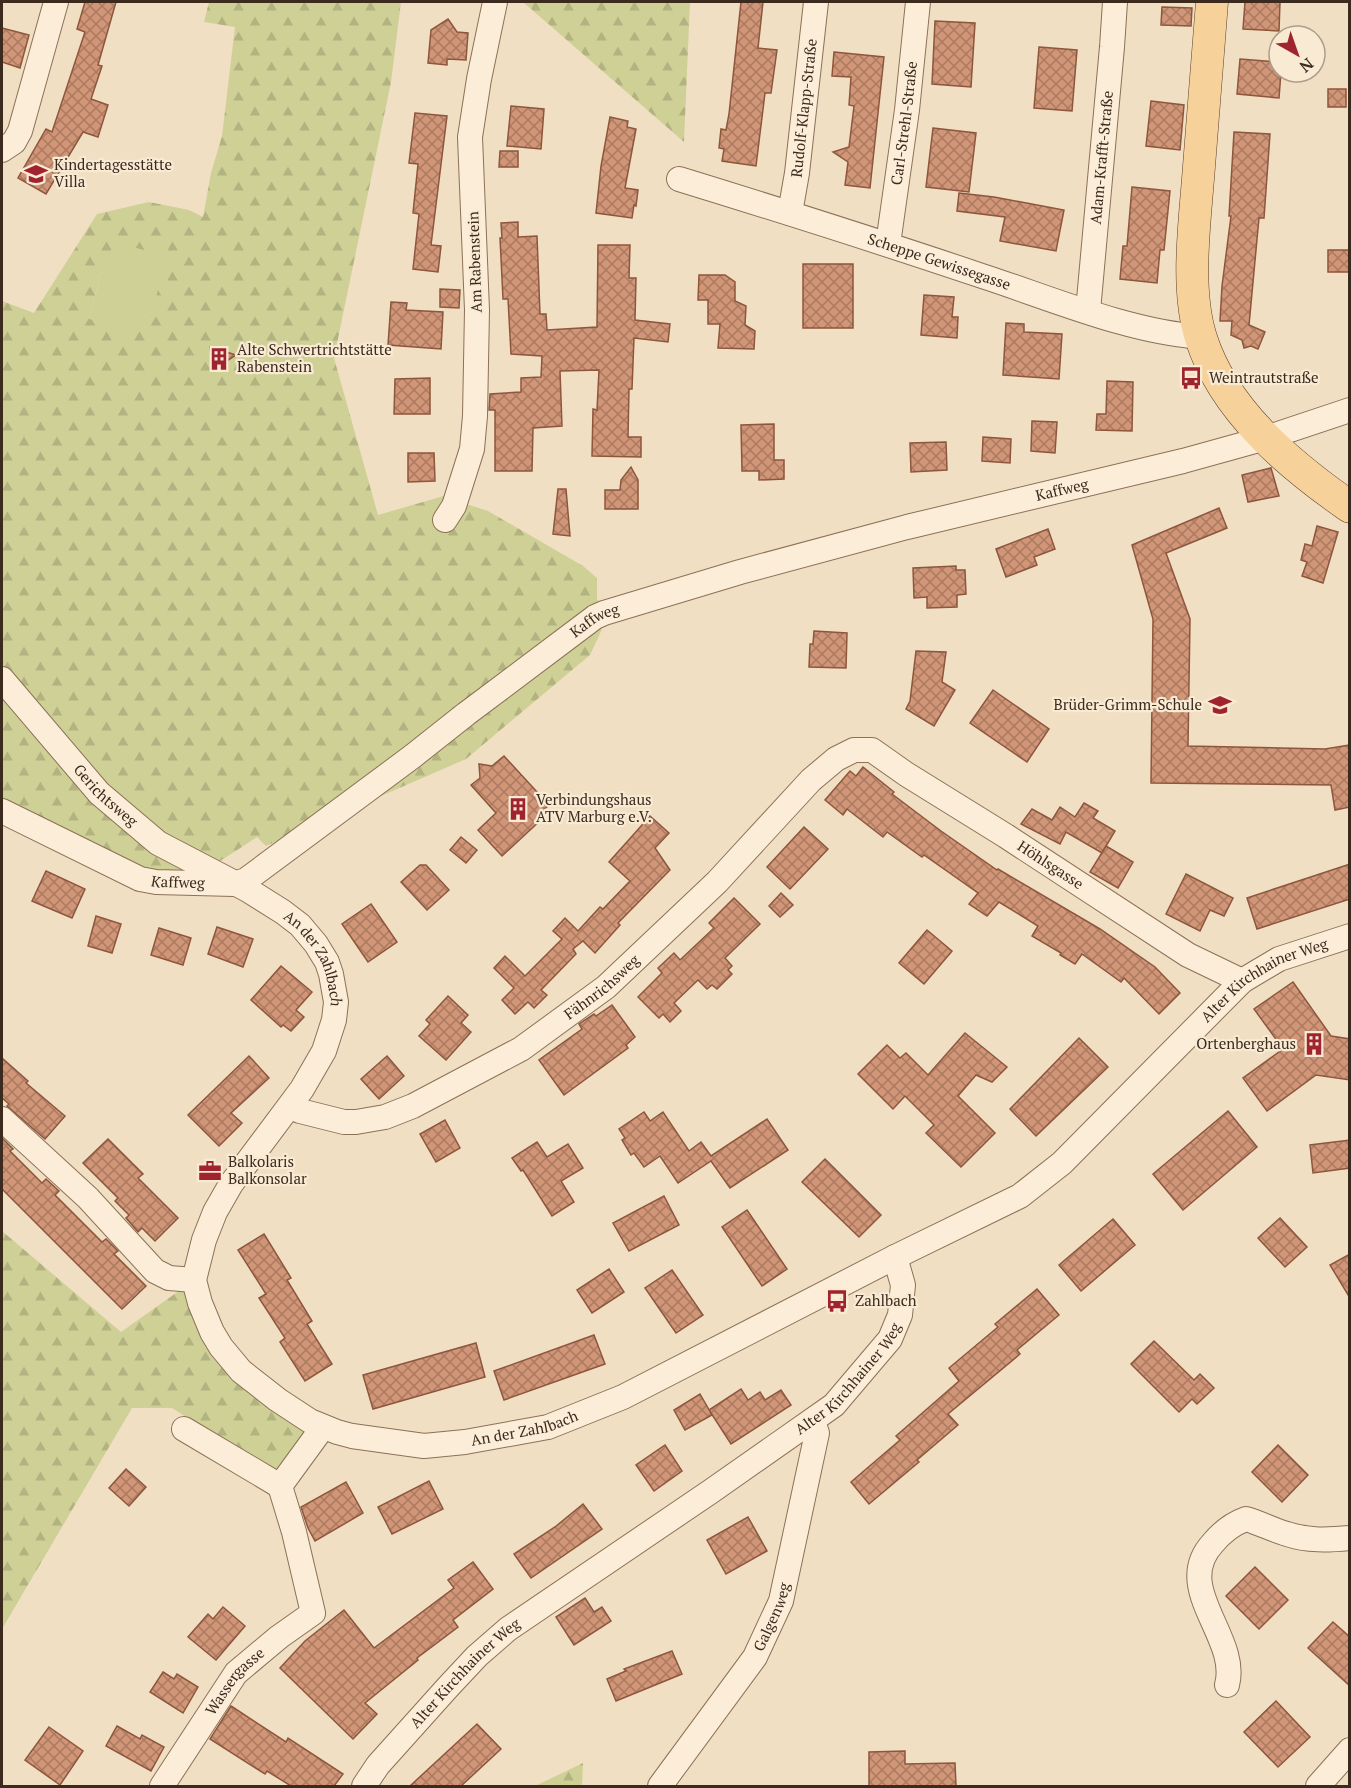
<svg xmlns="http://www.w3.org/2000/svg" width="1351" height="1788" viewBox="0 0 1351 1788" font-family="'PT Serif',serif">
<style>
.forest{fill:url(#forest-firs);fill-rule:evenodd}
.park{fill:#ced096}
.building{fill:url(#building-cross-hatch);stroke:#8d563d;stroke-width:1.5}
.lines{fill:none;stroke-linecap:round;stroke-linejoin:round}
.minor-casing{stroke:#8d7058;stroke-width:26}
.major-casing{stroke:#5a3e2d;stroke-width:33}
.minor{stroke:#fbedd7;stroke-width:24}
.major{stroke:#f6d199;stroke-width:32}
.labels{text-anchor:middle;stroke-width:4.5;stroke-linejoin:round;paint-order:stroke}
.street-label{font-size:15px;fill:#3c2a1e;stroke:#f8ead3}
.poi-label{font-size:15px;fill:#3c2a1e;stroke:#f8ead3;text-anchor:start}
</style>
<defs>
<pattern id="forest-firs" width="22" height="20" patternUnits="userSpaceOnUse" patternTransform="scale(1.5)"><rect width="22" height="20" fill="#ced096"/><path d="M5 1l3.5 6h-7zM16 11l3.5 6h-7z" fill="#b2b381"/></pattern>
<pattern id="building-cross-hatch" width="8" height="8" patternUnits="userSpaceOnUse" patternTransform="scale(1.5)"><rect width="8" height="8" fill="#d19577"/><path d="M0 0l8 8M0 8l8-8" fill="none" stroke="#ab7a61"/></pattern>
</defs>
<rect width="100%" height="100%" fill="#f1dfc3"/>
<g class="forest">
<path d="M209,2h192l-10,80 -57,276 44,157 76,-22v7l34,11 95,55 14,12v21l7,14 -5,9 3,7 -12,26 -124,104 -200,87 -9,-9 -63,41 -40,-4 -152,-68v-505l32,12 63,-99 52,-12 40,8 14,7 8,-44 11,-37 13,-109 -31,-5zM148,251l3,62 -6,-2v4l4,1 -60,3 12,-47 4,1z"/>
<path d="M523,2h167l-6,140z"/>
<path d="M2,1231l119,101 62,-44c9,34 25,68 51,91 22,20 51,37 75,54l-34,40 -103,-65h-40l-130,221z"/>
<path d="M583,1763l-1,23h-47z"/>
</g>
<path class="park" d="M151,239l19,4 -18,70 -7,-1v3l4,1 -4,17 -56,-14 12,-47 4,1 8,-31 35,9z"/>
<g class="building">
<path d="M85,2h31l-18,63 4,1 -11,33 17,6 -10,32 -15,-5 -37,62 -28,-16 28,-49 6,3 33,-100 -8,-3z"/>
<path d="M741,2h22l-5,46 19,2 -6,43h-6l-9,73 -34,-5 2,-12 -5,-1 2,-19 5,1 3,-16z"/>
<path d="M1245,2h35l-1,29 -36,-2z"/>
<path d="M1162,7l30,1 -1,18 -30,-1z"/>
<path d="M448,19l9,13 11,1 -2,27 -19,-1v6l-19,-2 3,-33z"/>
<path d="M935,21l40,2 -4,64 -39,-3z"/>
<path d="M2,28l27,7 -9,33 -18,-6z"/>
<path d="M1039,47l38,3 -5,61 -38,-3z"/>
<path d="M834,52l50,5 -14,131 -25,-3 3,-23 -15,-10 16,-5 5,-41 -5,-1 2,-28 -19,-1z"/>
<path d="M1240,59l39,3v10h2l-2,26 -42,-4z"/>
<rect x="1328" y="89" width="18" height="18"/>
<path d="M1151,101l33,4 -4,45 -34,-4z"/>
<path d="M511,106l33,3 -3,40 -34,-3z"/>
<path d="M415,113l32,3 -16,129 10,1 -3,26 -25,-3 6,-55 -6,-1 5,-49 -9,-1z"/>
<path d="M610,117l18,4 -1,6 9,2 -11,59 13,2 -2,16 -2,-1 -2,13 -36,-5 5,-47z"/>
<path d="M933,128l43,5 -7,59 -43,-5z"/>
<path d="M1234,132l36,2 -6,84h-5l-10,107 16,7 -7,17 -7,-3 -7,2 -2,-8 -11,-5 1,-14h-12l2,-35 9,-70h-2z"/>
<path d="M500,151h18v16h-19z"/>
<path d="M1132,187l38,4 -6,59h-4l-3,33 -37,-4 3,-33h4z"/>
<path d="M959,193l35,4 70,13 -8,41 -56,-10 5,-24 -48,-6z"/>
<path d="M518,222v15l19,-1 3,78h6l1,16 50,-3 1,-82h32l-1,33h7l-1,42 35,4 -2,18 -34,-4 -2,51h-3l-1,48h13v20l-49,-1 1,-47 4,1 2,-40 -39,1 2,55 -29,2 -1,43h-37v-61h-6l1,-16 31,-2v-14l20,-1 1,-21 -31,-2 -3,-55h-5l-3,-61h2l-1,-15z"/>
<rect x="1328" y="250" width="22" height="22"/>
<rect x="803" y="264" width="50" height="64"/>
<path d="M699,275h26l10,7v19l11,5 -1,19 10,6 -1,18 -36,-1 2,-24h-12v-24h-10z"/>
<path d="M440,289l20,1 -1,18 -19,-1z"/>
<path d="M924,295l30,2 -2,20h6l-1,21 -36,-3z"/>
<path d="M391,302l16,1 -1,7 37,2 -2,37 -53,-4z"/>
<path d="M1006,323l18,1v8l38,2 -3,45 -56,-4z"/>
<path d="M210,347l26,8 -23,15z"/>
<path d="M430,378v36h-36l1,-35z"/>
<path d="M1107,381l26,1 -1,49 -36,-1 1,-16h9z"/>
<path d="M1032,421l25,1 -2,31 -24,-2z"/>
<path d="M774,424v36h10v19l-25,1v-9h-17l-1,-46z"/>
<path d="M983,437l28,2 -1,24 -28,-2z"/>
<path d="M946,442l1,28 -36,2 -1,-29z"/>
<path d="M408,453h26l1,28 -27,1z"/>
<path d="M631,467l7,13v29h-33v-19h15l1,-10z"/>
<path d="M1271,468l8,28 -31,6 -6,-27z"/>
<path d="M558,489h8l4,47 -17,-2z"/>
<path d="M1219,508l8,20 -61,25 24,66 -2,127 137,3 25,-4v62l-15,3 -4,-25 -180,-2 2,-164 -21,-74z"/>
<path d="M1317,526l21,6 -15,51 -21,-7 5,-14 -6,-2 4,-16 7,2z"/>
<path d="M1048,529l7,20 -21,8 3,8 -31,12 -10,-28z"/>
<path d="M956,566v4h9l1,24 -9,1v12l-30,1v-11l-13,1 -1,-30z"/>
<path d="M814,631l33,2 -1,35 -37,-1 1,-23h3z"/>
<path d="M916,651l30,1 -4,30 13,8 -21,36 -28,-17 4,-8z"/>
<path d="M993,690l56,39 -22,33 -57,-39z"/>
<path d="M504,756l45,49 -9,8 4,4 -42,39 -24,-26 18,-17 -25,-28 9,-7 -1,-14 13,2z"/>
<path d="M863,767l31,25 -2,2 49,37 56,39 1,-1 102,60 55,38 25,26 -21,21 -35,-36 -3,4 -39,-28 -7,10 -15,-9 1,-2 -29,-17 6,-10 -39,-24 -12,14 -18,-12 9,-11 -54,-38 -2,2 -35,-25 -4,5 -36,-28 -4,6 -18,-15 25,-29 6,5z"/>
<path d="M1084,803l14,8 -5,7 22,13 -13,22 -36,-21 -6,12 -39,-20 11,-15 20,11 8,-13 15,10z"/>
<path d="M650,816l19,17 -14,15 15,22 -52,53 2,2 -25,28 -12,-12 -10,8 3,5 -35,36 6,5 -13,13 -6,-6 -13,12 -13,-14 12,-12 -20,-20 11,-12 20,20 37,-37 -9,-8 12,-13 13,13 22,-24 3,2 27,-28 -21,-19z"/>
<path d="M804,827l24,22 -38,40 -23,-22z"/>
<path d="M461,837l16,13 -11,13 -16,-13z"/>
<path d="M1106,846l27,16 -15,26 -28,-16z"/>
<path d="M1350,864v35l-93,30 -10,-31z"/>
<path d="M420,865h6l23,25 -22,20 -26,-28z"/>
<path d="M46,871l39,18 -13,29 -40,-17z"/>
<path d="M1186,874l47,24 -9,18 -14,-6 -10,21 -34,-17z"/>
<path d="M781,893l12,12 -13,12 -11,-11z"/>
<path d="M734,898l26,26 -35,34 7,8 -4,4 4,4 -15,15 -5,-4 -5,4 -9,-9 -24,23 7,8 -11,11 -7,-8 -4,4 -21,-21 24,-24 -4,-5 16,-15 6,7 34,-32 -5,-5z"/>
<path d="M371,904l26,38 -29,20 -26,-38z"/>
<path d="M96,916l25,8 -9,29 -24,-7z"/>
<path d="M217,927l36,12 -10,28 -35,-13z"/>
<path d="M159,928l32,10 -8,27 -32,-10z"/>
<path d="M927,930l25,21 -28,33 -25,-21z"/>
<path d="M281,966l31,26 -16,18 8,7 -13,14 -8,-6 -2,2 -30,-27z"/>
<path d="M1293,982l38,54 19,3v41l-34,-5 -49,36 -24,-33 40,-29 -29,-40z"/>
<path d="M448,996l20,19 -7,8 10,9 -25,28 -27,-24 11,-12 -4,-4z"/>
<path d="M612,1005l23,32 -9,8 2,3 -64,47 -25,-35 43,-31 -3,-5 15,-10 2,2z"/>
<path d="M965,1033l42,34 -15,15 -16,-7 -18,21 37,37 -34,34 -35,-34 8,-8 -29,-29 -12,13 -35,-35 29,-29 13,13 6,-5 22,22z"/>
<path d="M1079,1038l29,29 -72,69 -26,-27z"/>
<path d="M249,1056l20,22 -38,35 11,10 -23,23 -31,-31z"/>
<path d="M387,1056l17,20 -25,23 -18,-20z"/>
<path d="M2,1058l26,23 -2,2 39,33 -20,23 -38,-33 2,-2 -7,-6z"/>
<path d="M1228,1111l29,36 -74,63 -30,-36z"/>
<path d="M644,1112l6,9 13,-9 26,39 12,-9 10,14 56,-37 21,31 -58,38 -19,-27 -33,22 -18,-27 -16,11 -10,-14 -3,2 -9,-15 3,-2 -6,-9z"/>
<path d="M445,1120l15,28 -24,14 -16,-28z"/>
<path d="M2,1138l11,11 -3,2 32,32 4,-4 13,12 -4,4 47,47 4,-3 12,12 -4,3 32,32 -24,23 -120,-120z"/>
<path d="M108,1139l35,35 -5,4 40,40 -23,23 -13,-13 -4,4 -12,-14 3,-3 -14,-14 3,-3 -35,-35z"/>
<path d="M1350,1140v28l-37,5 -3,-28z"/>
<path d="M537,1142l10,15 21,-13 15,24 -22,13 13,21 -22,14 -29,-46 -2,1 -9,-13z"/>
<path d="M825,1159l56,56 -22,22 -57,-55z"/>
<path d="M664,1196l15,29 -50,26 -16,-28z"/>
<path d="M747,1210l40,59 -25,17 -40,-59z"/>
<path d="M1280,1218l27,29 -22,20 -27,-29z"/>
<path d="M1113,1219l22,26 -54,46 -22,-26z"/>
<path d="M264,1234l27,44 -4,2 25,41 -5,3 25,40 -27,17 -25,-39 5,-4 -26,-40 7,-4 -28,-44z"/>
<path d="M1350,1254v44l-20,-33z"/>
<path d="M609,1269l15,23 -32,21 -15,-23z"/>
<path d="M672,1270l31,45 -27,18 -31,-45z"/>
<path d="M1037,1289l22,26 -42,35 3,4 -72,60 10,11 -41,35 2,2 -50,42 -18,-22 49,-42 -4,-4 63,-55 -10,-13 49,-41 -3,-3z"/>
<path d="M594,1335l11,29 -101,36 -10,-29z"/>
<path d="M1154,1341l40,39 6,-6 14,14 -17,16 -5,-5 -13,13 -48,-48z"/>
<path d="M476,1343l9,34 -112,32 -10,-34z"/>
<path d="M741,1389l7,11 12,-8 5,8 16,-10 10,15 -60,39 -22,-34z"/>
<path d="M700,1394l12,21 -27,15 -11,-20z"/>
<path d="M665,1445l17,26 -28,20 -18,-26z"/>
<path d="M1278,1445l30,30 -26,27 -30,-30z"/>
<path d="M126,1469l20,18 -17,19 -20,-18z"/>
<path d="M429,1481l14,28 -51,25 -14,-27z"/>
<path d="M346,1482l17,31 -48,28 -7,-13 -7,-21z"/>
<path d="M583,1504l19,25 -71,49 -17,-24 41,-27z"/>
<path d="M748,1517l19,34 -41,23 -19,-34z"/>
<path d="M473,1562l20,27 -40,31 5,7 -41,31 1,2 -53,43 12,11 -24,25 -73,-71 25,-27 39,-31 30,38 80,-60 -6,-8z"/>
<path d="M1255,1567l33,33 -29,29 -33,-33z"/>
<path d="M585,1598l9,14 8,-5 9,14 -37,24 -18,-28z"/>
<path d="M223,1607l22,19 -29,34 -28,-23 20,-23 5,5z"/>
<path d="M1333,1622l17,15v49l-42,-38z"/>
<path d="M672,1651l10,23 -66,27 -9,-22 19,-8 -2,-2z"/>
<path d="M163,1672l11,7 3,-5 21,13 -15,26 -33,-21z"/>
<path d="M1276,1701l34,36 -32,30 -34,-35z"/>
<path d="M231,1706l55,36 2,-4 55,36 -9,12h-43l-24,-15 -2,3 -55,-35z"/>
<path d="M477,1724l24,25 -40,37h-51z"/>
<path d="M117,1726l23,13 2,-4 22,12 -13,24 -45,-25z"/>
<path d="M49,1727l34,24 -23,34 -35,-25z"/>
<path d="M905,1751v13l50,-1 1,23h-87v-34z"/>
</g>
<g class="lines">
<g class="minor-casing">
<g id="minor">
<path d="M2,150l12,-8 6,-11 36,-129"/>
<path id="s1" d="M679,179c101,31 202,63 303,97 68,22 147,56 219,61"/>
<path id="s2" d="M790,213l7,-40 19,-171"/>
<path id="s3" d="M888,244l19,-134 11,-108"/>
<path id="s4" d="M1088,311l24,-264 3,-45"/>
<path d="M445,520l9,-14 18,-57 3,-33 2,-106 -7,-173 9,-58 16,-77"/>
<path id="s5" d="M2,679l97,114 59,50 90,47 35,22 17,13 16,19 11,18 4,12 5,28 -2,18 -10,31 -22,38 -71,95 -16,28 -11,28 -10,40 6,23 12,29 9,15 20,24 37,29 32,21 27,11 15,4 72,10 41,-4 83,-15 75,-30 272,-140 125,-61 42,-33 180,-182 37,-22 71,-23"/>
<path id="s6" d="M2,811l138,68 16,3 78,2 12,-4 167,-124 53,-42 129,-97 9,-4 136,-41 167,-45 276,-66 83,-23 84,-28"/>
<path id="s7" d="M290,1106l10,5 44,11h12l29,-5 28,-11 108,-57 85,-62 111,-105 94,-102 25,-21 18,-9h18l34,24 100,62 182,119 54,26"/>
<path d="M2,1119l86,79 67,73 14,7 25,2"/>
<path d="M184,1429l96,57"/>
<path d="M1227,1685c13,-48 -56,-97 -14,-142 10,-12 19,-19 33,-24 14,4 27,11 41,15 21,7 41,6 63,4"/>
<path id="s8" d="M162,1786l74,-113 43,-36 34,-24 -19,-81 -14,-46 43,-59"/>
<path id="s9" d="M364,1786l14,-21 70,-78 29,-31 31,-27 202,-137 124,-87 56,-66 10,-24 3,-30 -8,-28"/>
<path id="s10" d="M660,1786l95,-129 26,-56 36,-168 -4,-12"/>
<path d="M1318,1786l32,-36"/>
</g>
</g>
<g class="major-casing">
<path id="major" d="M1212,2c-5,59 -9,118 -14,177 -4,49 -12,112 3,159 23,73 89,127 149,169"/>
</g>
<use href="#minor" class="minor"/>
<use href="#major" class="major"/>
</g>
<defs>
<g id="school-bare" transform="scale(1.8)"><path d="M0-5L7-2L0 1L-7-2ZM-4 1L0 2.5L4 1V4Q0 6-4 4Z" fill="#a02430" stroke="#f8ead3" stroke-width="2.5" paint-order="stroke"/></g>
<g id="building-bare" transform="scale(1.8)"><path d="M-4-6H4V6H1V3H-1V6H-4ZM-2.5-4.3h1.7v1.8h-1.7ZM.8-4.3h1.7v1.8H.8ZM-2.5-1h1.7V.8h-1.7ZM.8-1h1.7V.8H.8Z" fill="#a02430" stroke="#f8ead3" stroke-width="2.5" paint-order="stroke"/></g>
<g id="bus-bare" transform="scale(1.8)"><path d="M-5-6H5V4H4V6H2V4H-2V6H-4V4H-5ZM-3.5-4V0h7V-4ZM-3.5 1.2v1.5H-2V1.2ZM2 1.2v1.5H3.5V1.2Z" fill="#a02430" stroke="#f8ead3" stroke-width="2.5" paint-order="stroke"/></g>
<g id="office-bare" transform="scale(1.8)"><path d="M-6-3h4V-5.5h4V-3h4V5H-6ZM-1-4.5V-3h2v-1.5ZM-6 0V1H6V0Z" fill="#a02430" stroke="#f8ead3" stroke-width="2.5" paint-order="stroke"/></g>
</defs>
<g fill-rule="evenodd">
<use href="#school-bare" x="36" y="174"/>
<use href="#building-bare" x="219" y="359"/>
<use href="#bus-bare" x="1191" y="378"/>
<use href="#school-bare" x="1220" y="705"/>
<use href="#building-bare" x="518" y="809"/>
<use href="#building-bare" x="1314" y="1044"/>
<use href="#office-bare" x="210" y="1171"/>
<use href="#bus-bare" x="837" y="1301"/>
</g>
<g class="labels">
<g class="street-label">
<text dy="5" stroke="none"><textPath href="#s2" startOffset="106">Rudolf-Klapp-Straße</textPath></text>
<text dy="5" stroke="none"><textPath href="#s3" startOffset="122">Carl-Strehl-Straße</textPath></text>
<text dy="5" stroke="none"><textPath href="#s4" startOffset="154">Adam-Krafft-Straße</textPath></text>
<text dy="5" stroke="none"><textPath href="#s1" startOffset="273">Scheppe Gewissegasse</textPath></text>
<text transform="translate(475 262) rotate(-92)" y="5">Am Rabenstein</text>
<text dy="5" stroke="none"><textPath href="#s6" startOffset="1182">Kaffweg</textPath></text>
<text dy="5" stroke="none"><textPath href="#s6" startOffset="696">Kaffweg</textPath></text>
<text dy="5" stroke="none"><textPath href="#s5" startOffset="156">Gerichtsweg</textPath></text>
<text dy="5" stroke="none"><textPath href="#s7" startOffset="930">Höhlsgasse</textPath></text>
<text dy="5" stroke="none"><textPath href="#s6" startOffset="192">Kaffweg</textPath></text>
<text dy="5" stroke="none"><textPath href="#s5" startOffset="428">An der Zahlbach</textPath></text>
<text dy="5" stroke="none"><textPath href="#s5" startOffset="2082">Alter Kirchhainer Weg</textPath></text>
<text dy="5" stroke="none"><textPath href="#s7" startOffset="352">Fähnrichsweg</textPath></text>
<text dy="5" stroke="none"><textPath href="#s9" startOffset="638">Alter Kirchhainer Weg</textPath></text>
<text dy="5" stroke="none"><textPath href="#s5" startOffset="1204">An der Zahlbach</textPath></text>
<text dy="5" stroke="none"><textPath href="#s10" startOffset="204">Galgenweg</textPath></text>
<text dy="5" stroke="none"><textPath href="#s9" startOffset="152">Alter Kirchhainer Weg</textPath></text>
<text dy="5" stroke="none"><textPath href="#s8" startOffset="128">Wassergasse</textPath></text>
</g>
<g class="poi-label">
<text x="54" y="170">Kindertagesstätte<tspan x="54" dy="17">Villa</tspan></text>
<text x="237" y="355">Alte Schwertrichtstätte<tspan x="237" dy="17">Rabenstein</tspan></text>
<text x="1209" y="383">Weintrautstraße</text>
<text x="1202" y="710" text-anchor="end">Brüder-Grimm-Schule</text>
<text x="536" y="805">Verbindungshaus<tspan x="536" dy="17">ATV Marburg e.V.</tspan></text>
<text x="1296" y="1049" text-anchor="end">Ortenberghaus</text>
<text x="228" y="1167">Balkolaris<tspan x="228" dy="17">Balkonsolar</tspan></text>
<text x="855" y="1306">Zahlbach</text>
</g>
</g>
<rect width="1351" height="1788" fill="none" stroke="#3c2a1e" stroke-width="6"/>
<g transform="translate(1297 54) rotate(140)"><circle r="28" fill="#f8ead3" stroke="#ad9d8b" stroke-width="1.5"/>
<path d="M0-4.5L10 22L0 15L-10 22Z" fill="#a02430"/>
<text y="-9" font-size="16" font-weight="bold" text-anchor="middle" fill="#3c2a1e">N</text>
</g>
</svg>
